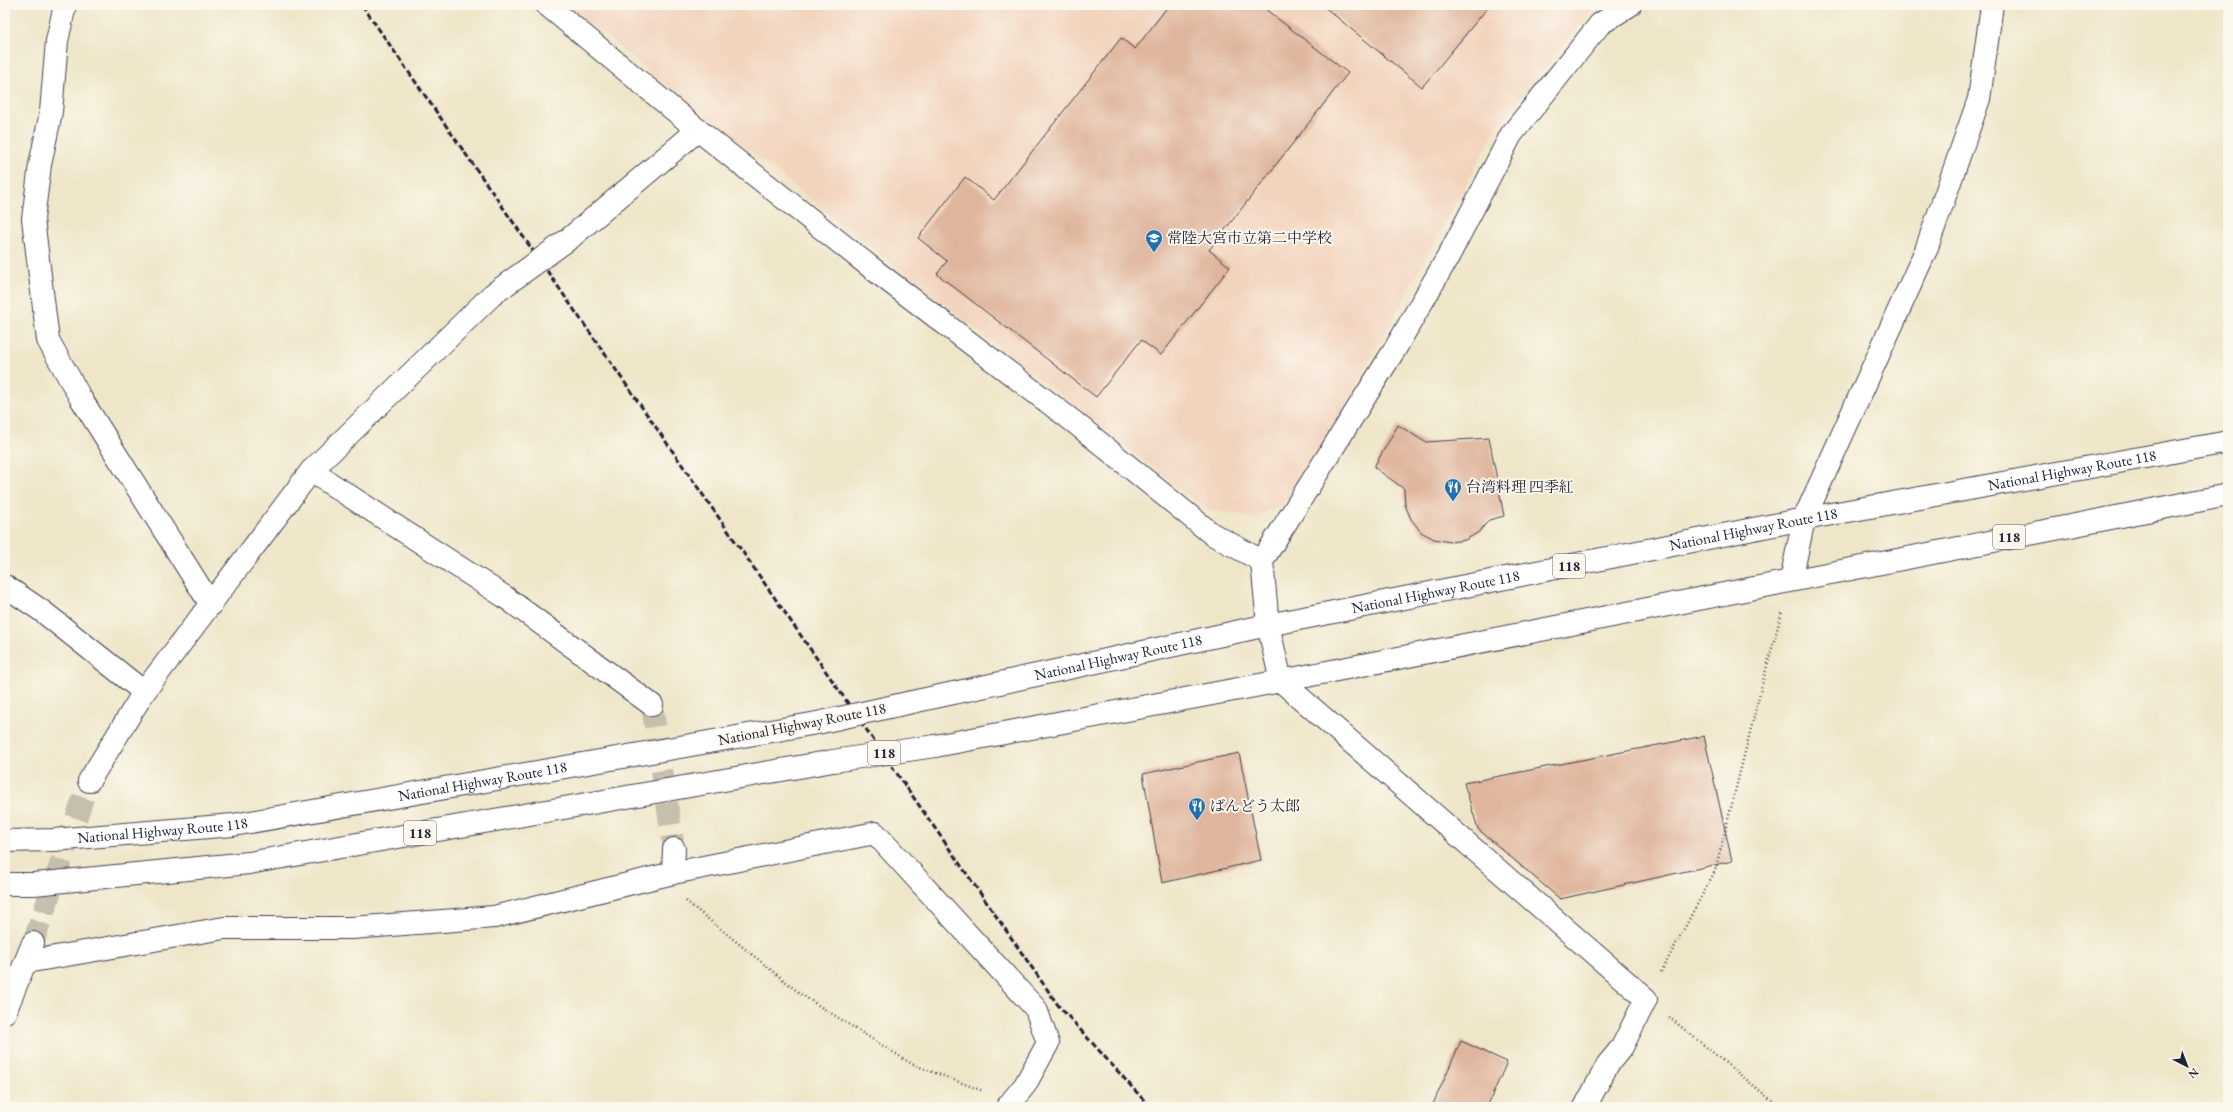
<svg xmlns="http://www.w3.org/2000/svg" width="2233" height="1112" viewBox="0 0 2233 1112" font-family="'EB Garamond','Noto Serif JP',serif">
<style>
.built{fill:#f2d4be}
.building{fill:#e0b59d}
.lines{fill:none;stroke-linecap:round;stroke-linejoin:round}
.street-tunnel{stroke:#c6bfad;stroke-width:22;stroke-dasharray:22 11;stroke-linecap:butt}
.street-casing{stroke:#413f50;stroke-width:24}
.highway-casing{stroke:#413f50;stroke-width:24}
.path{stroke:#413f50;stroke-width:2.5;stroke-dasharray:1 3;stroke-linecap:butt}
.street{stroke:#fff;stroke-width:22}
.highway{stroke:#fff;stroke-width:22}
.rail{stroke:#22223b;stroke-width:3;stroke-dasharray:6 3;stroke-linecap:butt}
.street-bridge-casing{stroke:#413f50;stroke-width:24;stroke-linecap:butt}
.highway-bridge-casing{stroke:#413f50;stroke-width:24;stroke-linecap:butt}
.street-bridge{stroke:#fff;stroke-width:22}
.highway-bridge{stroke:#fff;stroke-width:22}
.labels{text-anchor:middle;stroke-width:4;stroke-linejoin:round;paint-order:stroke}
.shield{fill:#fbf7ec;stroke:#636270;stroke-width:1}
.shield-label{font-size:14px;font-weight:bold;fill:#22223b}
.poi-label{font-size:15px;fill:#22223b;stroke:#fbf7ec;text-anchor:start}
.street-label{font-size:15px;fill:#22223b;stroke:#fbf7ec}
</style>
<rect width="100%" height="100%" fill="#fbf7ec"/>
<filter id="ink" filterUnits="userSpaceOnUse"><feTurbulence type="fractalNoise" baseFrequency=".025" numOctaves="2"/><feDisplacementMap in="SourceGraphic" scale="8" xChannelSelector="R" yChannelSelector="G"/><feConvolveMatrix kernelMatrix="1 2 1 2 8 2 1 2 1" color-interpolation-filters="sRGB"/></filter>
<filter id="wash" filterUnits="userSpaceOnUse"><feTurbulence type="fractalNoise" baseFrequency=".012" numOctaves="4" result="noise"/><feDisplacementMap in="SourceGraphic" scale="16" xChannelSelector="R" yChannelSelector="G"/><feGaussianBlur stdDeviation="0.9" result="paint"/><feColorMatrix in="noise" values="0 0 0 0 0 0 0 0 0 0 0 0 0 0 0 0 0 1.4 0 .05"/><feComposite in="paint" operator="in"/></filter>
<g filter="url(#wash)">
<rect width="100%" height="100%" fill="#efe6c9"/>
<path class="built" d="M566,5h1030l-96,117 -200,367 -17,14 -29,16 -17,-5 -29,-3 -369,-289z"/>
<g id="blocks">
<g class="building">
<path d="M1169,5h91l88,68 -139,177 21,17 -69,88 -20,-15 -45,57 -159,-123 10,-13 -29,-23 47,-61 29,23 127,-162 14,11z"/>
<path d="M1322,5h168l-68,82z"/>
<path d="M1398,425l27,17 64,-4 15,78 -15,4 -10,12 -14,8 -15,2 -16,-3 -13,-7 -10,-13 -6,-14 -1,-16 -30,-22z"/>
<path d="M1704,736l28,125 -172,38 -82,-70 -14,-46z"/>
<path d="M1239,753l22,107 -99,23 -19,-109z"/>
<path d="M1461,1041l46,21 -20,45h-48l-6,-3z"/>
</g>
</g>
</g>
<g filter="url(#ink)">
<use href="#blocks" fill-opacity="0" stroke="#413f50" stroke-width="1"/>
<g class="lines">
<g class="street-tunnel">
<path d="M652,705l22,144"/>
<path d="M33,943l56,-162"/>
</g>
<g class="street-casing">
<g id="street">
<path d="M65,5l-8,36 -6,71 -11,53 -7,54 15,121 32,57 131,208"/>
<path d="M547,5l151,125 180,143 196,149 138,112 50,27"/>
<path d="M570,238l128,-108"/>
<path d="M311,471l194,126 147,108"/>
<path d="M1791,580l13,-61 122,-269 53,-151 13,-94"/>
<path d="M5,586l37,25 102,81"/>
<path d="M89,781l55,-89 167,-221 181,-176"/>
<path d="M673,873l1,-24"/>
<path d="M26,962l198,-34h128l142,-11 179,-44 202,-40 161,176 12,34 -23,42 -18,22"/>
<path d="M5,1012l28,-69"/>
<path d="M1585,1107l23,-43 14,-17 24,-48 -365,-318 -13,-56 -6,-64 133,-212 53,-92 63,-122 89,-111 30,-19"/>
</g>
</g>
<g class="highway-casing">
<g id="highway">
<path id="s1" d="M912,702l356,-77 536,-106 424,-77"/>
<path d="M935,746l346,-65 947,-186"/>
<path id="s2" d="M5,841l48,-1 180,-15 584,-102"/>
<path d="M5,884h29l215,-21 584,-102"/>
</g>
</g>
<g class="path">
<path d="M686,901l116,94 110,69 71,27"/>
<path d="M1661,972l54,-101 50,-198 17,-61"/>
<path d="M1669,1017l111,90"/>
</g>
<use href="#street" class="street"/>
<use href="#highway" class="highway"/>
<path class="rail" d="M362,5l696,1000 92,102"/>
<g class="street-bridge-casing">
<path id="street-bridge" d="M492,295l78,-57"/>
</g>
<g class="highway-bridge-casing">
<g id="highway-bridge">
<path d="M817,723l95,-21"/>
<path d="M833,761l102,-15"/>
</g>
</g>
<use href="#street-bridge" class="street-bridge"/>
<use href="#highway-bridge" class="highway-bridge"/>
</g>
</g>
<defs>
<g id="school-pin" transform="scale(0.9)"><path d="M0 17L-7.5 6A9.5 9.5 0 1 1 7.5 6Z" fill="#1f6fb2" stroke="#fbf7ec"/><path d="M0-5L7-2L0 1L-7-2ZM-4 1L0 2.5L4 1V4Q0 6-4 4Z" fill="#fff"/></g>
<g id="restaurant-pin" transform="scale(0.9)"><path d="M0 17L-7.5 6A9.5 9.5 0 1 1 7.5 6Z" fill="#1f6fb2" stroke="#fbf7ec"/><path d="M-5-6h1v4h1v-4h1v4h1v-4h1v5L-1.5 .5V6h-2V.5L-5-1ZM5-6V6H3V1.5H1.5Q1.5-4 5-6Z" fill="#fff"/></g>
</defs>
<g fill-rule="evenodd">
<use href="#school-pin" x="1154" y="238"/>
<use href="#restaurant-pin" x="1453" y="487"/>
<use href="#restaurant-pin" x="1197" y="806"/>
</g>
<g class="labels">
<g class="shield">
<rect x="1993" y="525" width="32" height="24" rx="3"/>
<rect x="1553" y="554" width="32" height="24" rx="3"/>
<rect x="868" y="741" width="32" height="24" rx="3"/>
<rect x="404" y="821" width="32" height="24" rx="3"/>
</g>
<g class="shield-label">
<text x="2009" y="542">118</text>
<text x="1569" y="571">118</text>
<text x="884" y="758">118</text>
<text x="420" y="838">118</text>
</g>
<g class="poi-label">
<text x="1167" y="243">常陸大宮市立第二中学校</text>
<text x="1466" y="492">台湾料理 四季紅</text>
<text x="1210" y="811">ばんどう太郎</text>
</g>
<g class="street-label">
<text dy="5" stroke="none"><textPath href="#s1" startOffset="1183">National Highway Route 118</textPath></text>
<text dy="5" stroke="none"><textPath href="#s1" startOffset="859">National Highway Route 118</textPath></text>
<text dy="5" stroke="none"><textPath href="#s1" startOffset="535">National Highway Route 118</textPath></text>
<text dy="5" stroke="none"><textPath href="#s1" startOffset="211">National Highway Route 118</textPath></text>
<text transform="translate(802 724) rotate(-11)" y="5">National Highway Route 118</text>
<text dy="5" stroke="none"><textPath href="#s2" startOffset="482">National Highway Route 118</textPath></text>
<text dy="5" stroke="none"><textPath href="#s2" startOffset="158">National Highway Route 118</textPath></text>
</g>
</g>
<rect width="2233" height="1112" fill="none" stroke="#fbf7ec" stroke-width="20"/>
<g transform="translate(2187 1066) rotate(138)" stroke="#fbf7ec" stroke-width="3" paint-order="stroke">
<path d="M0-3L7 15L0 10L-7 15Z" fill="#22223b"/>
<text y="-6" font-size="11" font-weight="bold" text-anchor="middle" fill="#22223b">N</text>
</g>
</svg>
